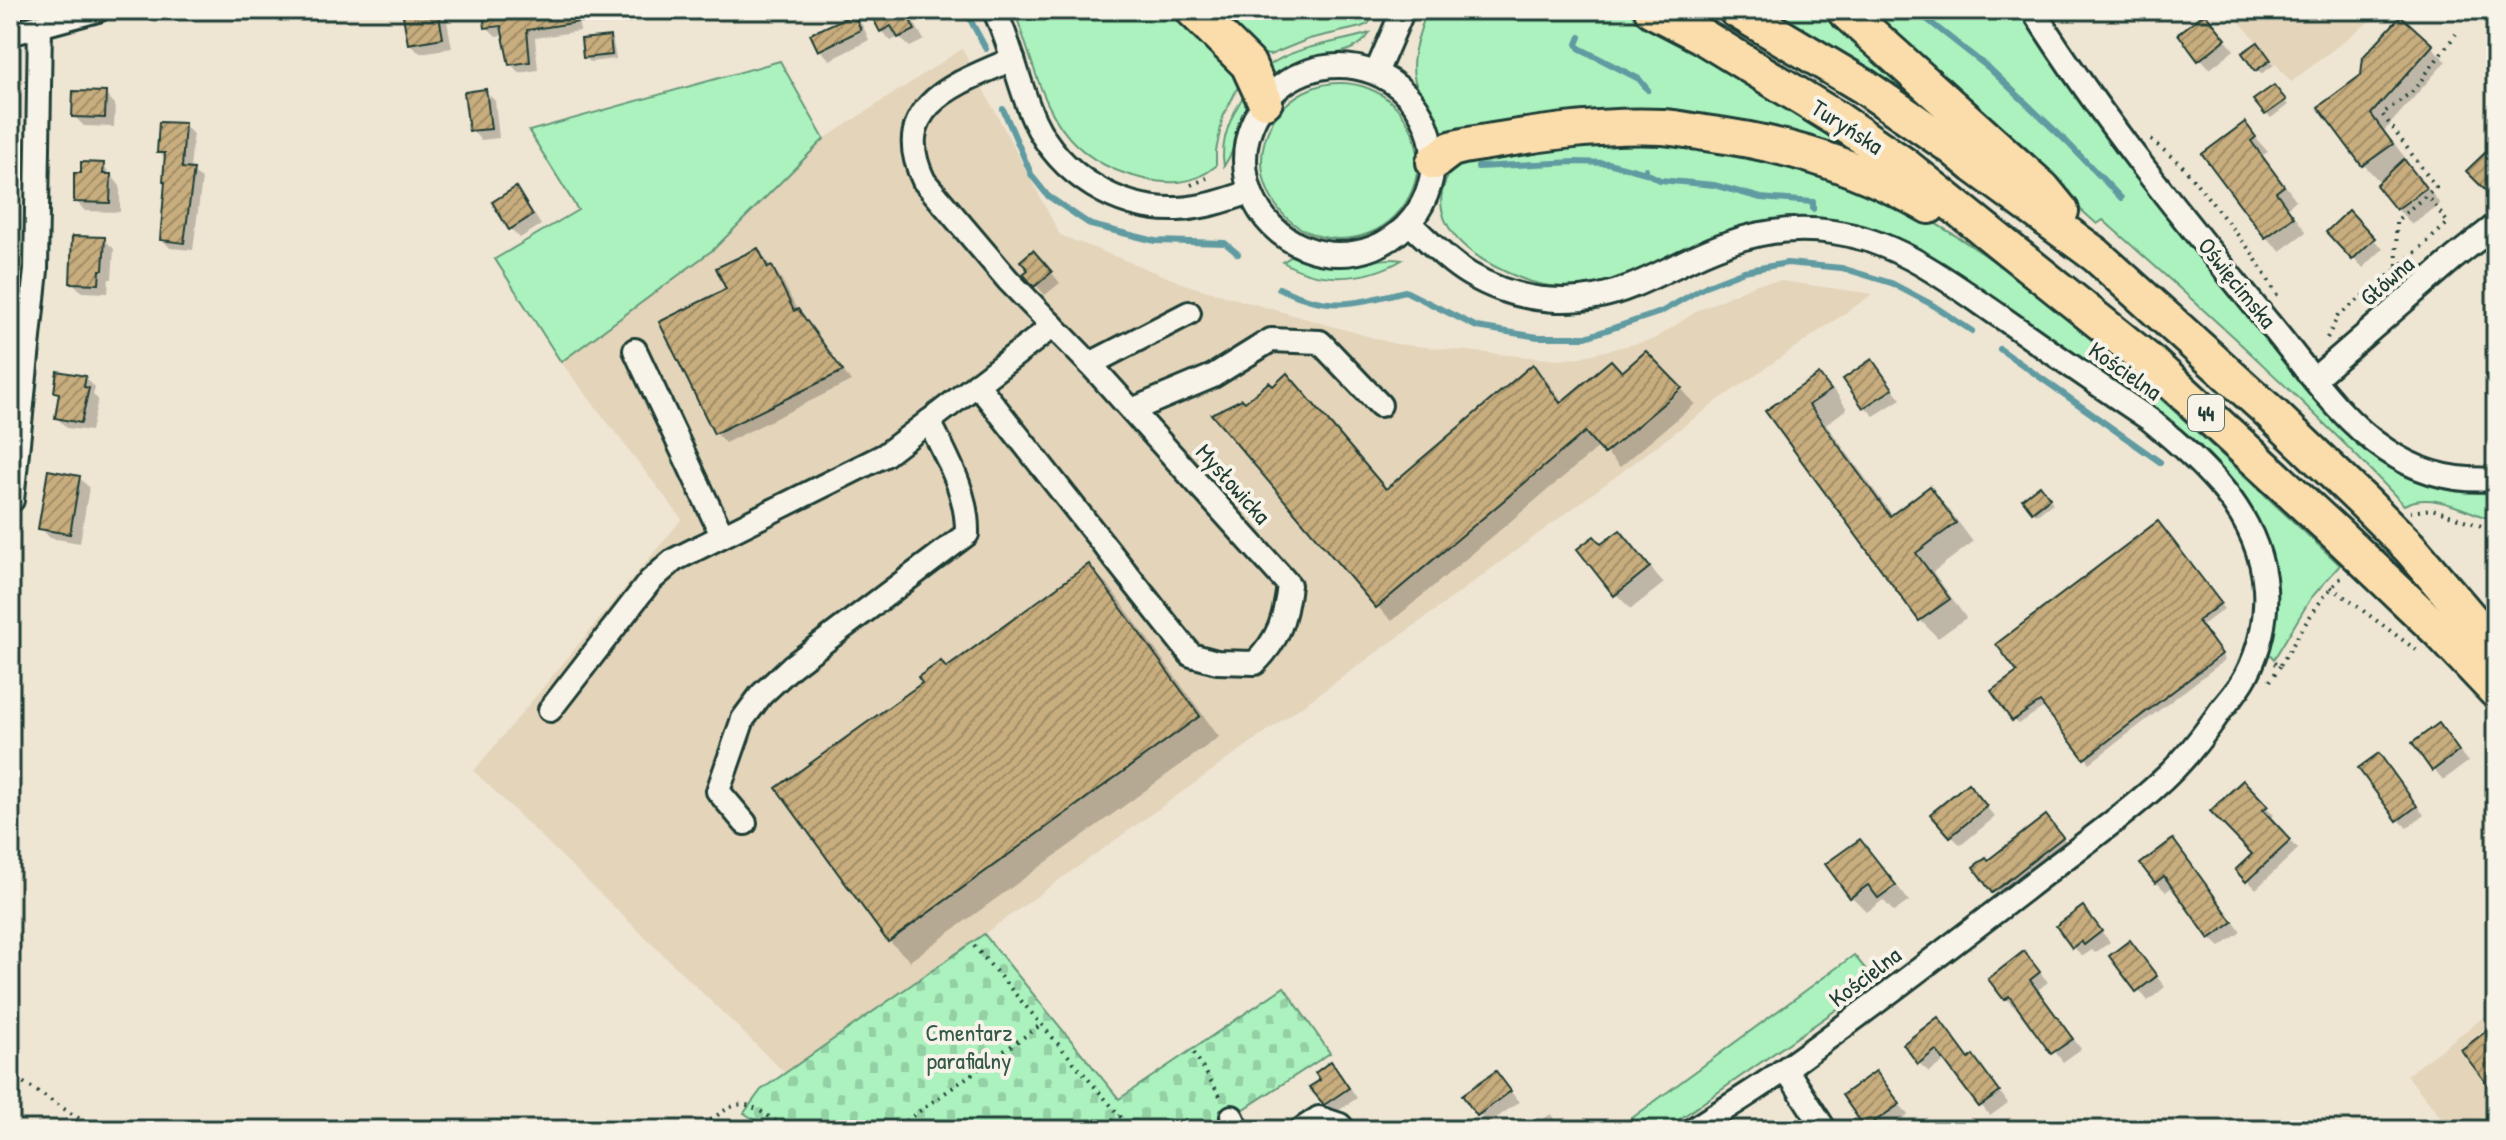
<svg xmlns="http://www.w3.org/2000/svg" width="2506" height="1140" viewBox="0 0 2506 1140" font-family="'Patrick Hand',sans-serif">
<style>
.built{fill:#e3d4ba}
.green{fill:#abf2be;stroke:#659879;stroke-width:2}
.cemetery{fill:url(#cemetery-stones);stroke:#659879;stroke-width:2}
.shadow{fill:#0003}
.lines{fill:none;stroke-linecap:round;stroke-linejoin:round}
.stream{stroke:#609ba1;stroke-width:6}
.building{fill:url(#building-hatch);stroke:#1f3d34;stroke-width:2}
.minor-casing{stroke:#1f3d34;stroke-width:28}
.highway-casing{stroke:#1f3d34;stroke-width:40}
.path{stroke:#1f3d34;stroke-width:4;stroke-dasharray:2 6;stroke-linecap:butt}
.minor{stroke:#f7f3e8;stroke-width:22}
.highway{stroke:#fbddab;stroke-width:34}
.labels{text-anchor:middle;stroke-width:8;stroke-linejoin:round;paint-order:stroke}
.shield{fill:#f7f3e8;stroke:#60746a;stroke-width:2}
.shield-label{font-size:22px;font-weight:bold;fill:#1f3d34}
.street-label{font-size:24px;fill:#1f3d34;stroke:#f7f3e8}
.park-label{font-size:24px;fill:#345849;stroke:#f7f3e8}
</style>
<defs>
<pattern id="cemetery-stones" width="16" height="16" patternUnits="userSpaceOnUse" patternTransform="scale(2)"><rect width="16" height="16" fill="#abf2be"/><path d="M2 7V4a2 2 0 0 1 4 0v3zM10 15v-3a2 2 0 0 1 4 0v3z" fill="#93d0a4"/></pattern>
<pattern id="building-hatch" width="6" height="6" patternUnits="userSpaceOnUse" patternTransform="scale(2)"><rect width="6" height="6" fill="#c8ad7e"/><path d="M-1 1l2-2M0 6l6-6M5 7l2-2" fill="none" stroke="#a28e68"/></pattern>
</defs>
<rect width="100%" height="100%" fill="#eee5d3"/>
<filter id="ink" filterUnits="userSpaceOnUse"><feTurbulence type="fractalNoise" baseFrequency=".0125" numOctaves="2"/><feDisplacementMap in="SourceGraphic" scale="16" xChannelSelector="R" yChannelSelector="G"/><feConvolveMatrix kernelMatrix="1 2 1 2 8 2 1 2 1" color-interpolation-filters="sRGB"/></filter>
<g filter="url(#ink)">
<g class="built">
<path d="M2230,10h154l-93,72z"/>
<path d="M962,49l98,186 130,51 205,58 163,16 18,-2 79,-19 42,-28 59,-27 25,-3 92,13 -153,105 -298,221 -438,314 -199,139 -311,-302 208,-252 -121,-157 153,-113 110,-110z"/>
<path d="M2496,1008v99l-31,23h-14l-44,-55z"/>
</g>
<g class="green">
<path d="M1014,10h164l57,57 -4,5 7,15 -15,30 -7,34v15c-23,19 -47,19 -76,12 -93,-23 -97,-91 -126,-168z"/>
<path d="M1208,10h170l-10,14 -7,3 -52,12 -39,16 -6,-1z"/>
<path d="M1427,10h51l6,2 1,-2h140l89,49 182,114 -93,-31 -363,-5c-2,-20 -12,-29 -21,-46 -14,-25 0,-56 8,-81z"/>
<path d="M1763,10h63l160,142z"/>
<path d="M1856,10h162c100,149 211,288 328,424 45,42 88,62 150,59v28c-27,-8 -64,-31 -92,-16 -95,-101 -197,-193 -301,-285l-6,4z"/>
<path d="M1370,33c-16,24 -41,19 -65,28 -11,4 -20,10 -30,16l-9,-9c28,-23 70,-24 104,-35z"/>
<path d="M780,61l44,78 -110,110 -153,113 -66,-103 83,-49 -49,-79z"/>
<circle cx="1340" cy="161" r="78"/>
<path d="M1247,91c1,23 -10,55 -23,75 -5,-26 9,-55 23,-75z"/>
<path d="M1697,142c75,19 150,36 219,71 60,31 112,73 163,116 91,74 175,157 261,236l-29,33 -37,61 -6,-7c20,-77 3,-120 -46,-180l-283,-210c-55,-33 -113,-54 -178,-40 -81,16 -155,91 -241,56 -30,-12 -67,-31 -77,-64 -6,-20 4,-48 25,-56 11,-3 24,-4 36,-6 14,-3 28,-7 42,-8 49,-4 101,-1 151,-2z"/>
<path d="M1292,256c19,9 44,14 65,9 18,-3 25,-8 45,-5 -36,21 -83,24 -119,2z"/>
<path d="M1854,955l22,27 -212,148h-36l-4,-6z"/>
</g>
<path class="cemetery" d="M984,934l135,165 165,-112 46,66 -118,77h-442l-26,-17 17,-23z"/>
<g class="shadow">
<path d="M415,10l23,1 9,10 5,27 -32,5 -10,-9z"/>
<path d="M485,10h91l4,21 -45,7 3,32 -19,3 -8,-9 -6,-29 -9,1 -9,-9z"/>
<path d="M614,10h37l2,9 -29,5 -10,-10z"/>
<path d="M884,10h23l17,30 -14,7 -11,-10 -8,4 -10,-10z"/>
<path d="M2205,15l29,35 -24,19 -29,-34z"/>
<path d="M853,16l10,10 6,14 -39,20 -10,-10z"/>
<path d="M609,38l4,4 3,17 -26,3 -5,-5z"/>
<path d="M2431,46l15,15 -62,70 23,29 -3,2 15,14 21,28 -28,20 -15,-15 -16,-26 -17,-18 -43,-57 42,-31z"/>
<path d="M2262,49l12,16 -13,9 -16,-20z"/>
<path d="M485,91l10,10 4,37 -18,2 -10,-10z"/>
<path d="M2278,92l10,13 -17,13 -5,-5z"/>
<path d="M105,94l10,10 -1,23 -30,-1 -10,-10z"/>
<path d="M184,125l9,9 -3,37 12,8 -9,71 -23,-2 -8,-9 5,-79 -8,-8z"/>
<path d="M2244,125l24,27 -5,3 33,45 -8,7 18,25 -26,19 -14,-14z"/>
<path d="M103,165l17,21v26l-35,-1 -9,-10z"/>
<path d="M515,190l10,10 16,25 -21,13 -10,-10z"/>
<path d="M2358,223l25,26 -20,19 -34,-36z"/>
<path d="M104,239l10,10 -2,30h-3l-1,14 -26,-1 -10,-10z"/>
<path d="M757,250l24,28 17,34 53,69 -126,62 -9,-10 13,-143z"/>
<path d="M1043,262l17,21 -15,12 -9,-10 -6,-15z"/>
<path d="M1872,362l29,37 -27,17 -10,-10z"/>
<path d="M1533,367l15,15 15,21 59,-29h46l27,30 -75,63 -20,-21 -208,175 -15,-15 10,-115z"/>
<path d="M1819,376l18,18 10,15 -21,15 67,92 36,-27 18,18 26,35 -40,30 33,46 -28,20 -18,-18 -152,-208z"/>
<path d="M85,378l10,9 -2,8 5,4 -7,32 -24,-3 -10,-10 4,-22 -5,-5z"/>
<path d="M79,478l10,9 -9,56 -30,-5 -9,-10z"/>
<path d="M2044,492l9,11 -16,12 -4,-4z"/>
<path d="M2162,528l62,81 -23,17 24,34 -135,103 -44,-57 -28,18 -5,-4z"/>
<path d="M1620,532l44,51 -33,26 -15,-15 -14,-48z"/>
<path d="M1089,566l20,20 110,151 -309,224 -21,-20 58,-272z"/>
<path d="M2439,726l29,36 -25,18 -29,-36z"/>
<path d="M2379,755l45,60 -17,13 -9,-9z"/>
<path d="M2243,782l31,33 -4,4 28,30 -42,40 -18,-19 17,-15z"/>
<path d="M1977,796l18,21 -34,28 -10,-9z"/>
<path d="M2055,828l16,20 -67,53 -10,-10z"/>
<path d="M1859,841l15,15 35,45 -15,11 -11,-12 -16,12 -15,-15z"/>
<path d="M2172,842l10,10 59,80 -21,15 -10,-9 -37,-52 -7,6 -10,-10z"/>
<path d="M2083,909l27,33 -15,11 -3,-3 -9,6 -10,-9z"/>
<path d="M2130,943l35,44 -17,14 -36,-45z"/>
<path d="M2024,954l24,28 -10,8 43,59 -18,13 -44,-57 -4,3 -10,-10z"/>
<path d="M1938,1020l32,40 3,-2 10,10 25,35 -18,13 -44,-56 -17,12 -10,-9z"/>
<path d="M1331,1064l10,10 16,24 -22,15 -10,-10 -2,-22z"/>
<path d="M1496,1073l23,29 -31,22 -9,-10z"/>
<path d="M1876,1074l32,41 -22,15h-17l-25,-34z"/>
<path d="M1551,1114l14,16h-38z"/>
</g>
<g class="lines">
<g class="stream">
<path d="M965,10l21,39"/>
<path d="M1915,10l75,59 76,72 55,57"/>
<path d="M1580,37l-3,7 2,4 60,31 9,11"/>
<path d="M1003,109l29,67 16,20 43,29 64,16 70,2 13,11"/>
<path d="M1478,167l97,-5 33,1 38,10"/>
<path d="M1646,169v4l14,7 54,5 47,13 52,4v7"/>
<path d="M1279,288c49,24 76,16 126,3l72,36 61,10h48l75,-25 47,-27 36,-14 43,-8 55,5 49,15 40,21 41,27"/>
<path d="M2000,349l160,113"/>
</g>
</g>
<g class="building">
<path d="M402,10h36l5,28 -35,6z"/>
<path d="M483,10h109l1,10 -66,10 3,32 -21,3 -8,-39 -16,2z"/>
<path d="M880,10h45l-16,8 6,12 -17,8 -7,-12 -11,6 -9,-17z"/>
<path d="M2205,13l21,26 -28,22 -20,-27z"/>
<path d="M854,14l7,16 -43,21 -8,-17z"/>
<path d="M2401,16l32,29 -62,69 22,30 -31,22 -44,-59 43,-32 2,-18z"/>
<path d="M610,36l2,19 -29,3 -2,-19z"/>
<path d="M2258,42l13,18 -16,11 -13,-18z"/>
<path d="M2274,85l12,15 -21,15 -12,-15z"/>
<path d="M486,89l5,40 -22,2 -5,-39z"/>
<path d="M73,91l33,1 -1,26 -33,-1z"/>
<path d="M159,122l26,1 -3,45 12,1 -10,74 -24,-3 5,-58 -2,-1 2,-28h-8z"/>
<path d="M2245,122l11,15 -5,4 33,45 -8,6 18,25 -29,21 -63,-84z"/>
<path d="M2487,151l9,9v41l-30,-30z"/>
<path d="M2404,159l22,29 -30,22 -20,-25z"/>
<path d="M81,162l23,1 -1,11h8l-1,29 -36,-1v-29h7z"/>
<path d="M516,187l17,28 -24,15 -17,-28z"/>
<path d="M2349,210l26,28 -23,22 -26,-28z"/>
<path d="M72,236l33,1 -2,33h-3l-1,14 -29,-1z"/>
<path d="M758,248l10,20 4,-2 22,45 4,-2 45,62 -129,63 -55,-112 67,-33 -10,-21z"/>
<path d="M1033,250l19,22 -18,15 -11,-13 5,-4 -8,-9z"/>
<path d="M1646,351l36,37 -78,66 -19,-22 -209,176 -165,-194 31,-15 3,3 24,-20 4,4 14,-13 99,116 147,-125 27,39 51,-43 11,12z"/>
<path d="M1872,359l21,30 -30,19 -20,-29z"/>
<path d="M57,371l29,5 -2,11 5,1 -8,35 -26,-5 4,-25 -5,-1z"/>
<path d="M1819,374l12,16 -22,15 81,111 40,-30 26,37 -40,30 34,46 -31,22 -154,-210z"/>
<path d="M48,470l32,6 -10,58 -32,-5z"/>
<path d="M2040,485l10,13 -18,14 -10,-13z"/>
<path d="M2158,521l63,82 -23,18 24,33 -138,105 -44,-57 -28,19 -21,-30 26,-19 -21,-28z"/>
<path d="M1620,530l30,37 -36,29 -37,-47 17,-13 7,8z"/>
<path d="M1089,564l111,152 -312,226 -112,-154 146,-105 -4,-6 23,-16 5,7z"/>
<path d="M2439,723l20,28 -27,20 -20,-28z"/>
<path d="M2379,753l38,53 -20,15 -39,-53z"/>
<path d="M2243,780l25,26 -5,4 28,30 -45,42 -11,-12 17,-16 -42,-43z"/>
<path d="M1968,783l19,23 -37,31 -20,-23z"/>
<path d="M2046,815l17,22 -71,56 -19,-26 13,-10 2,3z"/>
<path d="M1860,839l36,46 -18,13 -10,-13 -18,13 -25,-34z"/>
<path d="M2173,839l60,83 -24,17 -45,-63 -9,7 -15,-19z"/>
<path d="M2083,906l19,25 -18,14 -3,-4 -9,7 -16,-22z"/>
<path d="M2130,940l27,36 -21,16 -27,-36z"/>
<path d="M2024,951l16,21 -10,8 43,59 -22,15 -42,-58 -5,4 -16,-21z"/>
<path d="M1938,1017l31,42 4,-4 27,37 -21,15 -43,-57 -18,14 -15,-20z"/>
<path d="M2496,1024v72l-35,-46z"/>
<path d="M1331,1061l18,27 -25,17 -15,-18 11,-7 -5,-7z"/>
<path d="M1496,1071l15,20 -34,25 -15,-21z"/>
<path d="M1876,1071l24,33 -35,24 -23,-33z"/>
</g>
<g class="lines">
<g class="minor-casing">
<g id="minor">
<path d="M994,10c18,35 24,75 40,110 26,55 84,91 144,89 25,-1 49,-9 72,-17"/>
<path d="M2033,10c69,110 152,211 234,311 37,44 71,97 119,129 33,23 70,32 110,29"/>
<path d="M10,34l88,-24"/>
<circle cx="1339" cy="160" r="94"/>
<path d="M1376,73l27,-63"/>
<path d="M1409,223c19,17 38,38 60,51 50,30 110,34 163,12 32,-13 62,-31 94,-42 34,-13 71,-17 107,-12 66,9 118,51 171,87 48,34 96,67 145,100 54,44 111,95 116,169 2,30 -5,62 -19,88 -6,12 -16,23 -25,34 -19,28 -41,56 -67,78 -40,36 -86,67 -129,101 -78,60 -156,120 -237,178 -31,23 -64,42 -96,63"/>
<path d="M635,350l87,185"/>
<path d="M1090,364l99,-51"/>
<path d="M2314,379l140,-121 42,-33"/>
<path d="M977,384l214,271 26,7 38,1c24,-24 30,-44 34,-78l-199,-221 -82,-84 -84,-99c-37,-76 34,-98 89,-122"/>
<path d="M1132,410l81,-34 58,-36 49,2 60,63"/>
<path d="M12,500l24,-230 4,-244"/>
<path d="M550,710l100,-129 24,-21 211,-105 168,-129"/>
<path d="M745,823l-27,-32 25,-72 18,-24 31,-29 175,-132c1,-41 -20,-76 -38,-113"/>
<path d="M1786,1069l39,61"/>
<path d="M1232,1117l6,13"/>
<path d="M1301,1130l18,-12 21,7 4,5"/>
</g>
</g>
<g class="highway-casing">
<g id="highway">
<path d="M1193,10l55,54 17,37"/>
<path d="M1652,10l48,25 137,84 67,46 247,198 186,171 103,98 56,59"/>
<path d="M1736,10l129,77 87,60 23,19 121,89 175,158 93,89 46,46 86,101"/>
<path d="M1844,10l199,179 18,22"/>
<path d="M1434,162l17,-13 12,-3c66,-11 132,-22 200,-19 14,1 28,4 42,6 79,10 155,33 224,73"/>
</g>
</g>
<g class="path">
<path d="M2151,140l31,25 70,88 28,47"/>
<path d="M1191,185l16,-7"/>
<path d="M2397,269l51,-46 -21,-28"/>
<path d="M2327,338l11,-22 59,-47 -1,-48 40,-34 -54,-73 31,-23 43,-57"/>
<path d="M2410,512l22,-3 64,22"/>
<path d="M2496,550c-5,19 -5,34 0,53"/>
<path d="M2331,587l88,65"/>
<path d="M2274,663l6,3c19,-30 35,-64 62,-89"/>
<path d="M2270,681l10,-15"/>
<path d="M974,946l158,184"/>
<path d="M1194,1053l29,48"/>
<path d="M10,1074l87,56"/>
<path d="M698,1130c48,-38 43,-30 92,0"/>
<path d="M893,1130l149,-106"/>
<path d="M1099,1130l21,-14"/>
<path d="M1202,1130l12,-7"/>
</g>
<use href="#minor" class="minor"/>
<use href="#highway" class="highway"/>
</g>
</g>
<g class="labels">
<rect class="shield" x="2188" y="395" width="36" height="36" rx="6"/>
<g class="shield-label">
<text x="2206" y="421">44</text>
</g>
<g class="street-label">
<text transform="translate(1847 127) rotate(33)" y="8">Turyńska</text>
<text transform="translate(2387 281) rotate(-41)" y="8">Główna</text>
<text transform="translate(2237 283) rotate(51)" y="8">Oświęcimska</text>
<text transform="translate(2125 371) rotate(35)" y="8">Kościelna</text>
<text transform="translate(1233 484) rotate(48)" y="8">Mysłowicka</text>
<text transform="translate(1865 977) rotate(-37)" y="8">Kościelna</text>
</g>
<g class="park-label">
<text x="969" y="1041">Cmentarz<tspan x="969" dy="28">parafialny</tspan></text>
</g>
</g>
<rect width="2506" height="1140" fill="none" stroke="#f7f3e8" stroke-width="40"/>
<rect x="20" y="20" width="2466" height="1100" fill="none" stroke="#1f3d34" stroke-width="3" filter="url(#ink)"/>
</svg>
